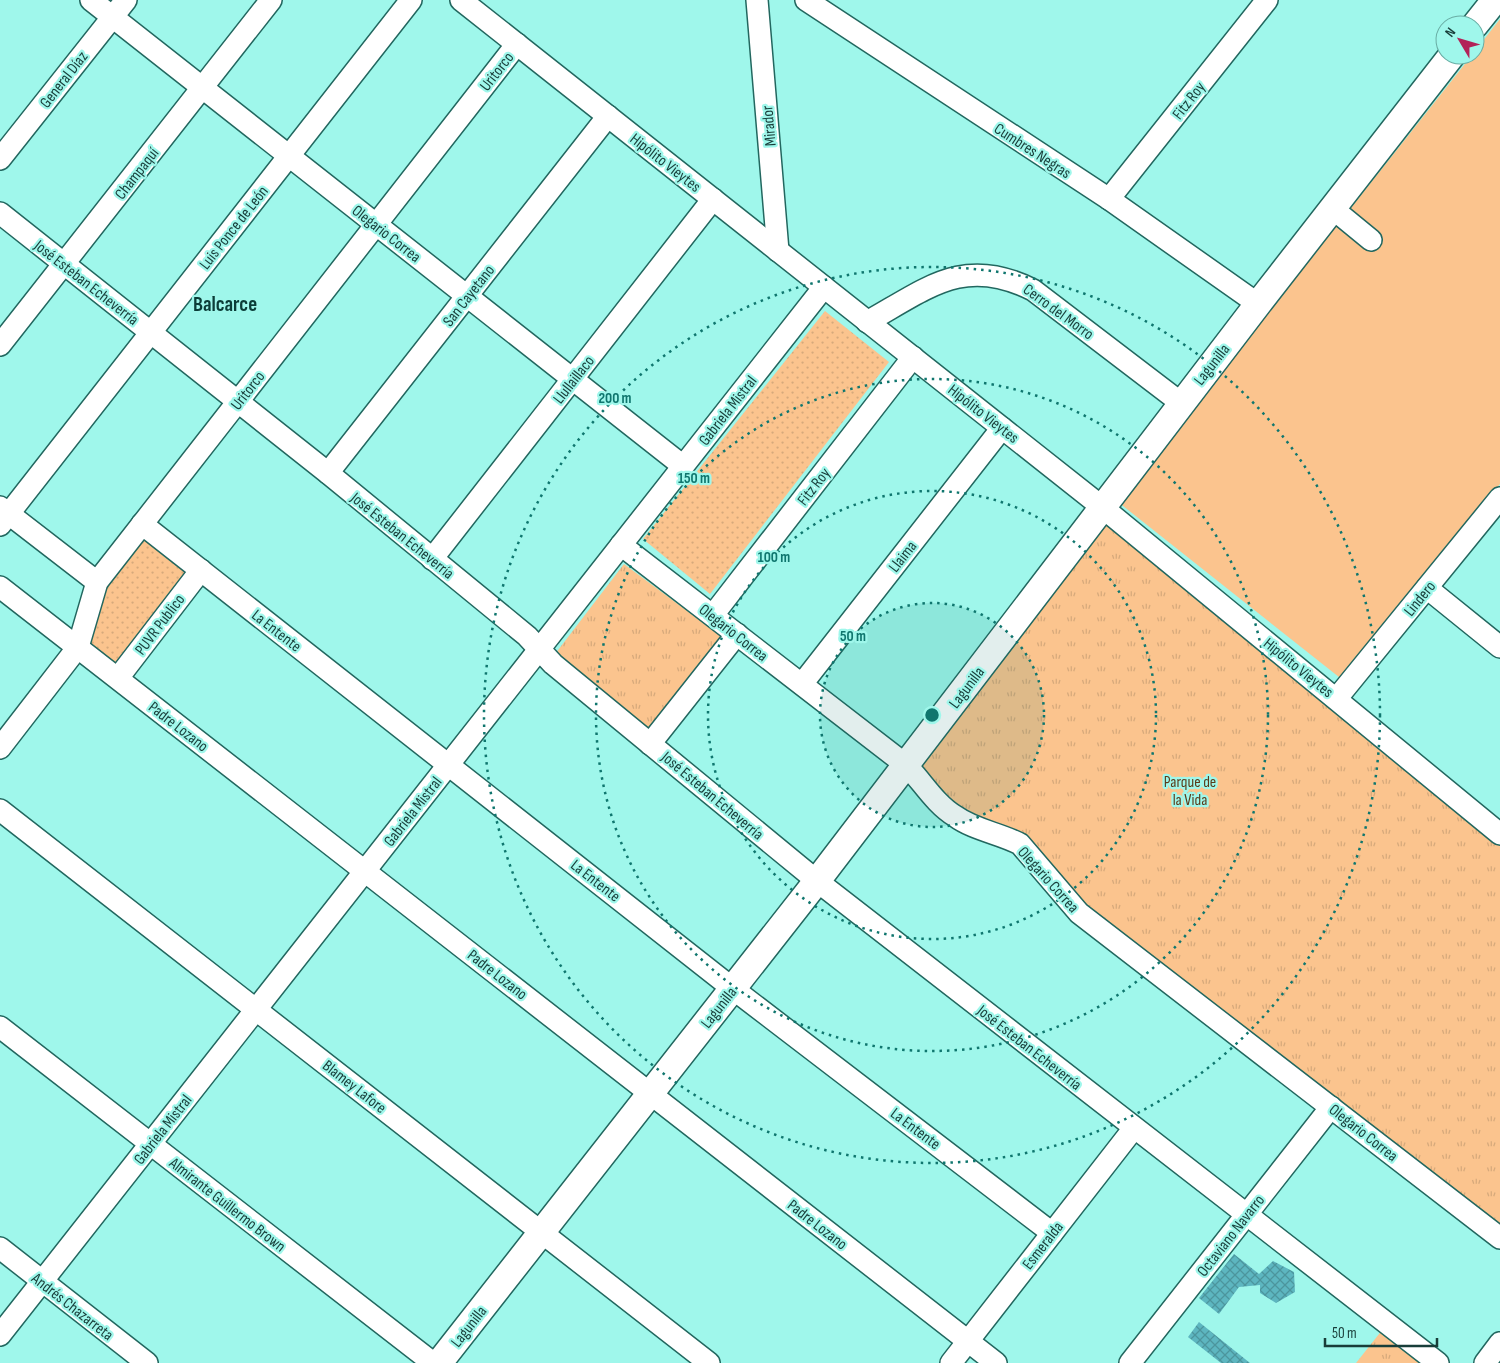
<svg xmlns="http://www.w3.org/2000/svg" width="1500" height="1363" viewBox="0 0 1500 1363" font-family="'Sofia Sans Condensed',sans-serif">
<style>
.grass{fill:url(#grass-dots)}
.park{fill:url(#park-tufts)}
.garden{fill:#fbc48e}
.building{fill:url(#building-cross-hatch)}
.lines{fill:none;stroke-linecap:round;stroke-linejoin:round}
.minor-casing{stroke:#22675f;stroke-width:24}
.major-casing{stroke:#22675f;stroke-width:29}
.minor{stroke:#fff;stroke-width:21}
.major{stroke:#fff;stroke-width:26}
.ring{fill:none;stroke:#0f766e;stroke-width:2.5;stroke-dasharray:2.5 5}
.labels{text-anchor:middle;stroke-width:4.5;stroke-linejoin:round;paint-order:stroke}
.street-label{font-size:16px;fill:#183d39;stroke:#9ff7eb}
.park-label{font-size:16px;fill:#5a3b1a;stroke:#9ff7eb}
.district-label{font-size:21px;font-weight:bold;fill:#0b3d38;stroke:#9ff7eb}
.centre{fill:#0f766e;stroke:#9ff7eb;stroke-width:2.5}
.ring-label{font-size:15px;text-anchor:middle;font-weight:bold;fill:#0f766e;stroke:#9ff7eb;stroke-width:4.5;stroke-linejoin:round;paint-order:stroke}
</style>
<defs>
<pattern id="grass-dots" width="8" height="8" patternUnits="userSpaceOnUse" patternTransform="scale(1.25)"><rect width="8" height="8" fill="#fbc48e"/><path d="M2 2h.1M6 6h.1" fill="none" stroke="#d6a97b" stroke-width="1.8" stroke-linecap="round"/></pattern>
<pattern id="park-tufts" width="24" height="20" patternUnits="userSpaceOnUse" patternTransform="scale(1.25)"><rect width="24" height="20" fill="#fbc48e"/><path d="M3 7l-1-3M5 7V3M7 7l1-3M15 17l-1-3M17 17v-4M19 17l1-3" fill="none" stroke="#d6a97b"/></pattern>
<pattern id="building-cross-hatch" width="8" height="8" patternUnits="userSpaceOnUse" patternTransform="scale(1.25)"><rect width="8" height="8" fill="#5db6c0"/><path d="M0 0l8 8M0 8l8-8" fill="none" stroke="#4c959d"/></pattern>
</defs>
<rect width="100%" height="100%" fill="#9ff7eb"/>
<g class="grass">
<path d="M825,311l64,51 -179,232 -67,-55z"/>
<path d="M143,533l50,37 -76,99 -30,-23 20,-65z"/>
</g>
<g class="park">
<path d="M1102,507l398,327v404l-421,-325 -48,-58 -57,-28 -68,-62z"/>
<path d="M624,564l101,75 -72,92 -98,-77z"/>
<path d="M1383,1329l42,34h-69z"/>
</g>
<path class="garden" d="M1500,19v465l-156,197 -226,-179 354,-447h3v-4z"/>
<g class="building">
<path d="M1234,1254l25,20 14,-13 21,11 1,20 -19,11 -16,-10v-8l-21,2 -20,27 -20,-16z"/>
<path d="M1199,1322l51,41h-29l-33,-26z"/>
</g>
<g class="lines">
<g class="minor-casing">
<g id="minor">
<path d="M91,0l592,466"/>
<path d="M461,0l641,507 398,327"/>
<path d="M757,0l21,251"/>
<path d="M806,0l303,199 149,105"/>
<path d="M0,159l126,-159"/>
<path d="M1109,199l158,-199"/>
<path d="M1332,208l39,32"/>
<path d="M0,213l328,260 199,163 26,28 264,217 621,482"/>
<path d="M867,322c61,-34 97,-67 166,-32l148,113"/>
<path d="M0,345l271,-345"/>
<path d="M328,473l280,-357"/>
<path d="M0,507l97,75"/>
<path d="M142,524l590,464 320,245"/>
<path d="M0,525l411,-525"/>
<path d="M621,545l285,220c16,16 29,39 49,51 19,14 44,17 65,28l59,69 421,325"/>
<path d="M432,559l281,-360"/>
<path d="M0,587l996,776"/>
<path d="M1427,588l73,59"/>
<path d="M713,615l200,-258"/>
<path d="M118,678l83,-108"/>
<path d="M802,684l200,-256"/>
<path d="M1337,698l163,-200"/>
<path d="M650,744l87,-110"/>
<path d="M0,748l78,-101 19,-65 420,-538"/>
<path d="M0,810l709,553"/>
<path d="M0,1027l433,336"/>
<path d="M0,1248l147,115"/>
<path d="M0,1335l824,-1048"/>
<path d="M951,1363l183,-235"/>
<path d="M1130,1363l201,-256"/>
<path d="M1485,1363l15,-20"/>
</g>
</g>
<g class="major-casing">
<g id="major">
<path d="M1475,25l20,-25"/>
<path d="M439,1363l378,-482 441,-577 194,-249"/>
</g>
</g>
<use href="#minor" class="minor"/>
<use href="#major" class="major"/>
</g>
<circle cx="932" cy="715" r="112" fill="#0f766e" fill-opacity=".12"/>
<g class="ring">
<circle cx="932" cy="715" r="112"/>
<circle cx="932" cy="715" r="224"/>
<circle cx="932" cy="715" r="336"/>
<circle cx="932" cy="715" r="448"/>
</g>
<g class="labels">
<g class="street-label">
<text transform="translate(496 71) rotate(-52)" y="6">Uritorco</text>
<text transform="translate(63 79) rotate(-52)" y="6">General Díaz</text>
<text transform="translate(1188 100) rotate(-52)" y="6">Fitz Roy</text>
<text transform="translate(768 126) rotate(-95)" y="6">Mirador</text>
<text transform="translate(1033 150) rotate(33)" y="6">Cumbres Negras</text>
<text transform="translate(666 162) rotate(38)" y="6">Hipólito Vieytes</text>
<text transform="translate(136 173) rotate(-52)" y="6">Champaquí</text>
<text transform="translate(233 227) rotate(-52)" y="6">Luis Ponce de León</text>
<text transform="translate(387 233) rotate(38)" y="6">Olegario Correa</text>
<text transform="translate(87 282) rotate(38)" y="6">José Esteban Echeverría</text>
<text transform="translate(468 295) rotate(-52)" y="6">San Cayetano</text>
<text transform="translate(1059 311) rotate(36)" y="6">Cerro del Morro</text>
<text transform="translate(1211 364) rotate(-52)" y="6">Lagunilla</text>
<text transform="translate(573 379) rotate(-52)" y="6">Llullaillaco</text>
<text transform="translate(247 390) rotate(-52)" y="6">Uritorco</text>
<text transform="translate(727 410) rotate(-52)" y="6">Gabriela Mistral</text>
<text transform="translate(984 413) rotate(38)" y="6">Hipólito Vieytes</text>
<text transform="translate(813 486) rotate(-52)" y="6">Fitz Roy</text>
<text transform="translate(403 535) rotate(39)" y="6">José Esteban Echeverría</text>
<text transform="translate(902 556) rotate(-52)" y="6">Llaima</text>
<text transform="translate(1419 598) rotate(-51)" y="6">Lindero</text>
<text transform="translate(159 624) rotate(-53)" y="6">PUVR Publico</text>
<text transform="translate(277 630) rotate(38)" y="6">La Entente</text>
<text transform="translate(734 632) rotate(38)" y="6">Olegario Correa</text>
<text transform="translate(1299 667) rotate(39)" y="6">Hipólito Vieytes</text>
<text transform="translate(966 687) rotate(-53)" y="6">Lagunilla</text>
<text transform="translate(179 726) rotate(38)" y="6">Padre Lozano</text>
<text transform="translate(713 795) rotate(40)" y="6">José Esteban Echeverría</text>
<text transform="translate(412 811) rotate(-52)" y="6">Gabriela Mistral</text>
<text transform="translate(1049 879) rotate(48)" y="6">Olegario Correa</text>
<text transform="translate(596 880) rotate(38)" y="6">La Entente</text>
<text transform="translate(498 974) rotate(38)" y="6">Padre Lozano</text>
<text transform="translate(718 1007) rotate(-52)" y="6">Lagunilla</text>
<text transform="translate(1030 1047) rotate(38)" y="6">José Esteban Echeverría</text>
<text transform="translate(355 1086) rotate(38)" y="6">Blamey Lafore</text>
<text transform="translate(916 1128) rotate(37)" y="6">La Entente</text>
<text transform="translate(162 1129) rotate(-52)" y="6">Gabriela Mistral</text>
<text transform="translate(1364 1132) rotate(38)" y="6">Olegario Correa</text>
<text transform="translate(228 1204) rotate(38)" y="6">Almirante Guillermo Brown</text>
<text transform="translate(818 1224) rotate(38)" y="6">Padre Lozano</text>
<text transform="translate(1230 1235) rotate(-52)" y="6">Octaviano Navarro</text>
<text transform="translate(1042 1245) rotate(-52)" y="6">Esmeralda</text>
<text transform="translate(73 1306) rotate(38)" y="6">Andrés Chazarreta</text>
<text transform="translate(468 1326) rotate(-52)" y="6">Lagunilla</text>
</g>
<g class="park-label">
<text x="1190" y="787">Parque de<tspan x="1190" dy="18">la Vida</tspan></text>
</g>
<g class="district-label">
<text x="225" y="311">Balcarce</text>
</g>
</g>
<circle cx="932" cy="715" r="8" class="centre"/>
<g class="ring-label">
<text x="615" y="403">200 m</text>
<text x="694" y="483">150 m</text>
<text x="774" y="562">100 m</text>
<text x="853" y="641">50 m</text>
</g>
<g transform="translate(1460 40) rotate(308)"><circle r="24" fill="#9ff7eb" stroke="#69ada4"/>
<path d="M0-4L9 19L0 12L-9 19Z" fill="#b22358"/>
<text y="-8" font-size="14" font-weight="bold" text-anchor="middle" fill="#183d39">N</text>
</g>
<path d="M1325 1338v8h112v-8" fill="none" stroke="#183d39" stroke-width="2.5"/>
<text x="1332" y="1338" font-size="15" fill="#183d39" stroke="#9ff7eb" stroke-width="4" paint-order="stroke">50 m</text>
</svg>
